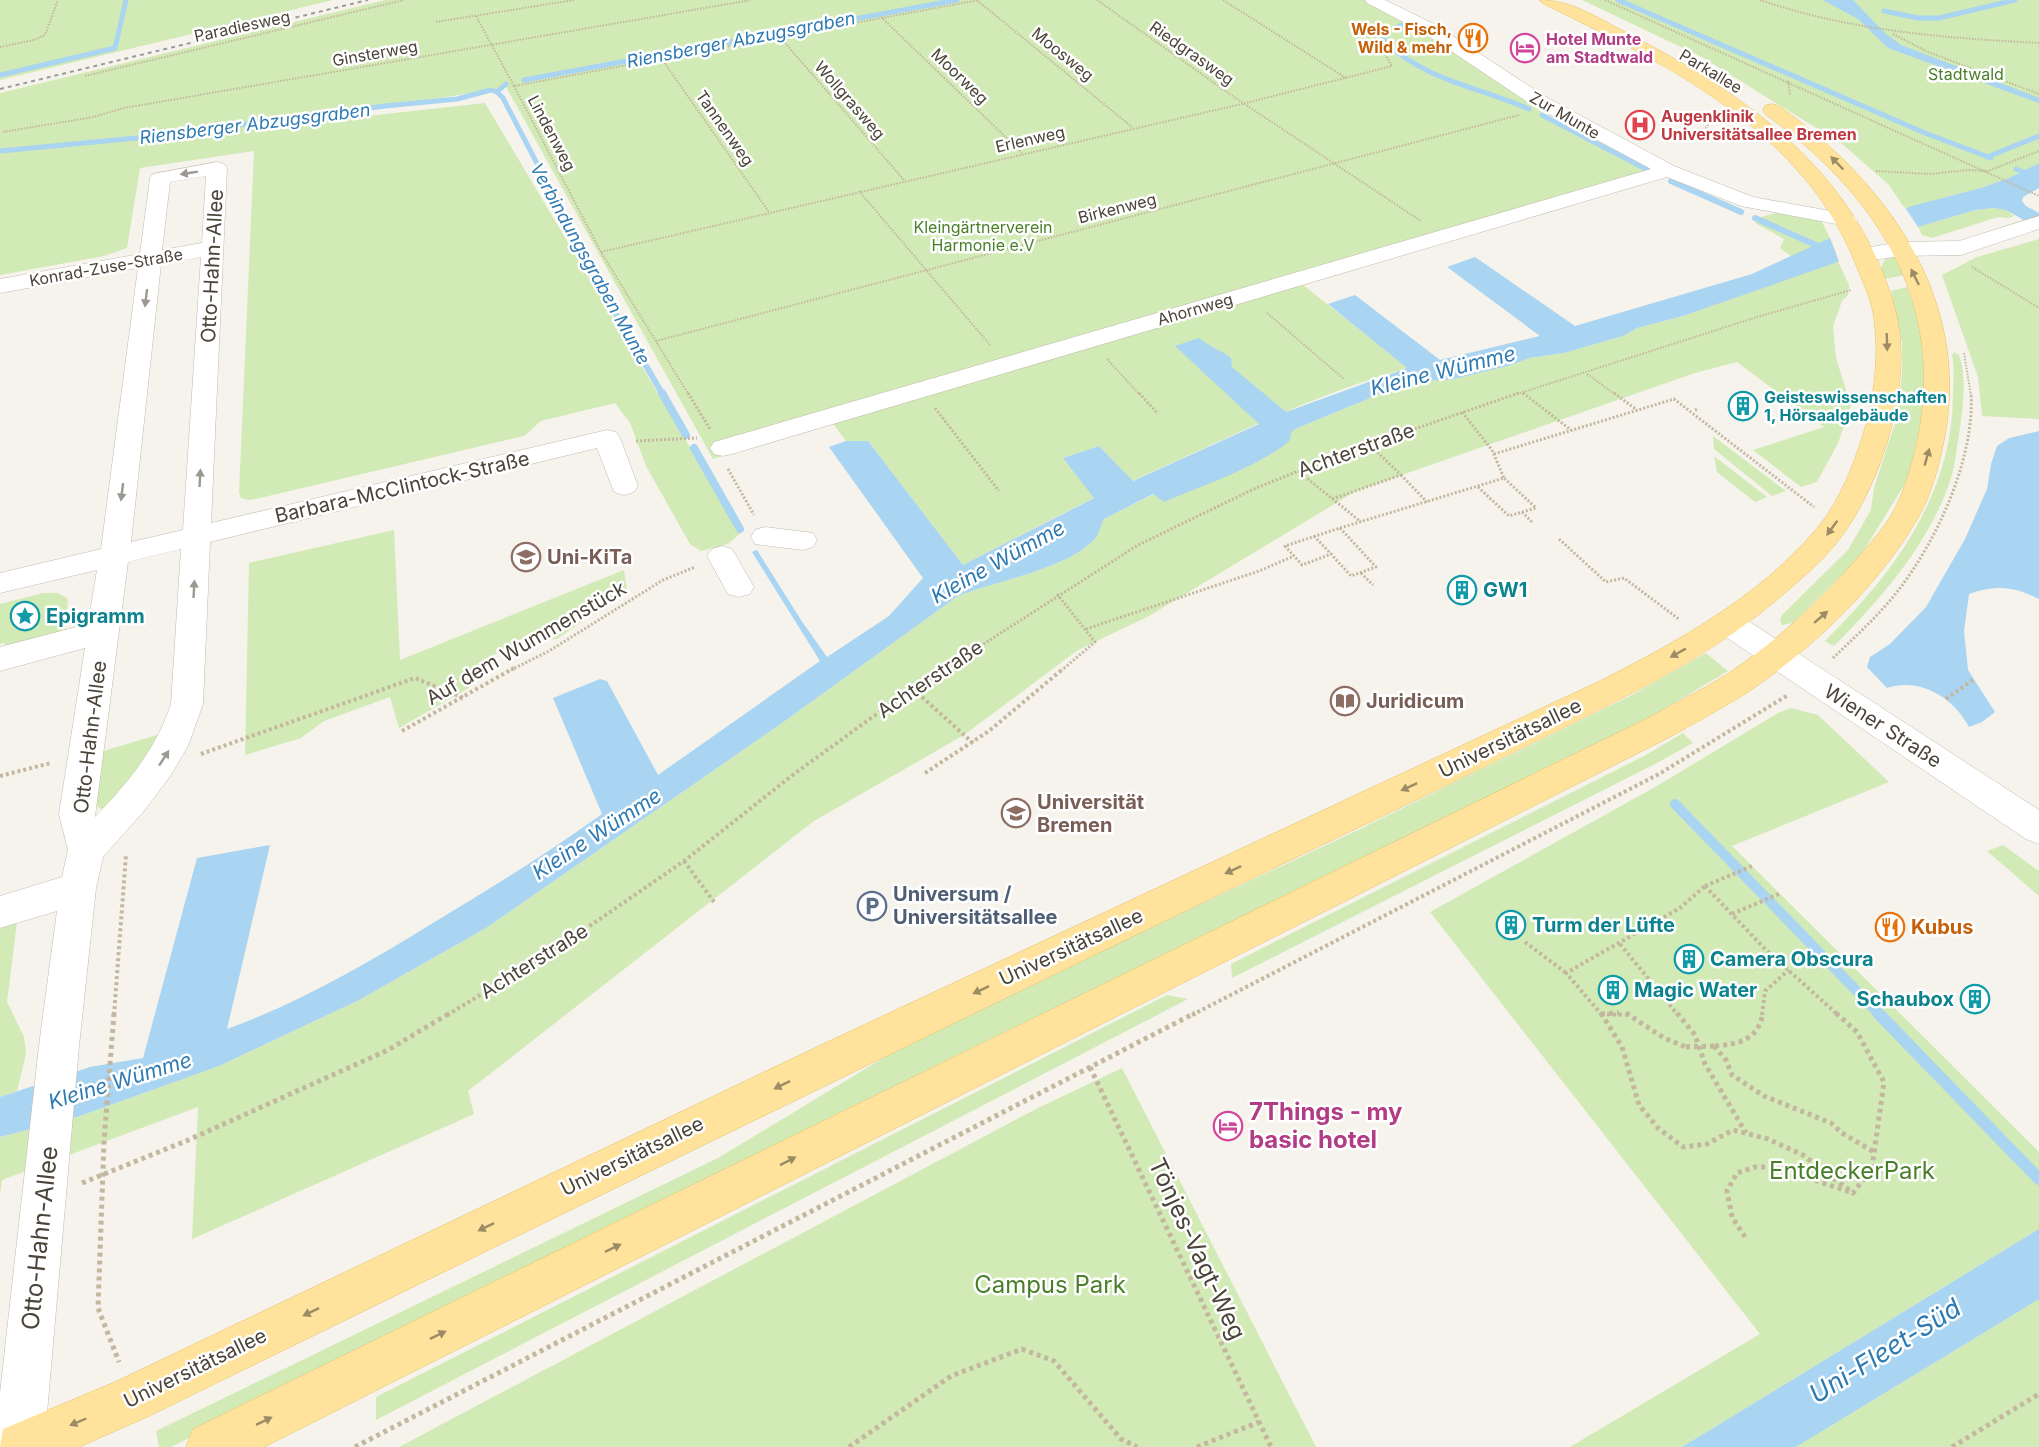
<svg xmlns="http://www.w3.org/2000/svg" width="2039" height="1447" viewBox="0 0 2039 1447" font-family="Inter,sans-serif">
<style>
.green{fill:#d2eab5}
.water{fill:#a9d4f2}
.pier{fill:#f6f3ec}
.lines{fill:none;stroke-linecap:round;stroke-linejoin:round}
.stream-far4{stroke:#a9d4f2;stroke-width:5}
.stream-far3{stroke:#a9d4f2;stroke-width:6}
.stream-far2{stroke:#a9d4f2;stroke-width:8}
.stream-far1{stroke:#a9d4f2;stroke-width:10}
.stream{stroke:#a9d4f2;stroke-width:12}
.minor-casing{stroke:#c2bbae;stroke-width:1}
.major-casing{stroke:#e6c16a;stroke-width:1}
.path-far3{stroke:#c4b79f;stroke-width:2;stroke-dasharray:1.5 1.5;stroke-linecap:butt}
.path-far2{stroke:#c4b79f;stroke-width:3;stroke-dasharray:2 2;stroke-linecap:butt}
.path-far1{stroke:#c4b79f;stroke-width:4;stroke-dasharray:3 3;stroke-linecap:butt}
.path{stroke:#c4b79f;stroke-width:5;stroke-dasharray:4 4;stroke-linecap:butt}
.minor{fill:#fff;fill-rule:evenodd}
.major{fill:#ffe39c;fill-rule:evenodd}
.rail{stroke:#9a9a9a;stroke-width:2;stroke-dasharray:4 4;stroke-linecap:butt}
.path-bridge{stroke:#c4b79f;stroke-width:5;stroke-dasharray:4 4;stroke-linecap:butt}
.oneway{fill:#9c8c66}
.oneway2{fill:#9c9892}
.labels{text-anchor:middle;stroke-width:5;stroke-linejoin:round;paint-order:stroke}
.far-street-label{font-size:16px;fill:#4b4439;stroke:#fff}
.far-food-label{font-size:16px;font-weight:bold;fill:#c56008;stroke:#fff;text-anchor:end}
.far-hotel-label{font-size:16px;font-weight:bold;fill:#b23c85;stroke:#fff;text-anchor:start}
.far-park-label{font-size:16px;fill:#4a7f2a;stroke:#fff}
.far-health-label{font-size:16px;font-weight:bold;fill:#be3a42;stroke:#fff;text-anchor:start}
.far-culture-label{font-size:16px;font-weight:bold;fill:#0d838f;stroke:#fff;text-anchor:start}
.far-water-label{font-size:18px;font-style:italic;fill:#2e7ab2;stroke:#fff}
.street-label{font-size:20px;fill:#4b4439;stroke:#fff}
.education-label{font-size:20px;font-weight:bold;fill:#785e54;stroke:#fff;text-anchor:start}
.culture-label{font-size:20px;font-weight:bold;fill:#0d838f;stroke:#fff;text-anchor:start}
.service-label{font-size:20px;font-weight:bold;fill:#4e5e75;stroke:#fff;text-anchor:start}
.food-label{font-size:20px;font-weight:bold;fill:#c56008;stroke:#fff;text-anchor:start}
.water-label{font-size:21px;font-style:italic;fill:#2e7ab2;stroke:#fff}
.near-hotel-label{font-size:24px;font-weight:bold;fill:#b23c85;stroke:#fff;text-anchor:start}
.near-park-label{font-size:24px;fill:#4a7f2a;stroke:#fff}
.near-street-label{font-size:24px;fill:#4b4439;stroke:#fff}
.near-water-label{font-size:26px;font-style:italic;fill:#2e7ab2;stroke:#fff}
</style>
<rect width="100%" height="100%" fill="#f6f3ec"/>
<g class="green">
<path d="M0,0h333l-333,80z"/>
<path d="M385,0h984l107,66 71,50 105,53 -359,108 115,91c-95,26 -186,73 -276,113l-33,-35 -36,12 32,39 -132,68 -95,-124h-22l-15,-20 -118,38 -207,-372 -77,13 -87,11 -2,8 145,-16 256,430 -13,11 -27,7 -11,-7 -44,-78 -16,-43 -15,-20 -74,18 -17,15 -264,62 -11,2 -8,-2 -2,-5 15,-342 -114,17 -13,80 -23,8 -104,19v-182z"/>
<path d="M1582,0h457v163l-28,14 -30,11 -76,21 -16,-24 -47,-41 -140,-87z"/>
<path d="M1994,208l12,2 8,6 -5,2 -11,-1 -66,21 -10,-3 -4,-8 57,-17z"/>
<path d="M1784,211l37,9 9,18 -38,19 -12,-9 4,-9 -29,-16 6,-6z"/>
<path d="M2039,239v180l-57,-3 -4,-39 -36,-102 35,-18z"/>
<path d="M1889,256h5l10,19 -19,4c-5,-11 -5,-15 4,-23z"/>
<path d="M1838,261l11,24 -1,10 -6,6 -9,25 3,32 15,48 -13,37 -21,39 -16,5 -48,-37 71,-23 -87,-65 -42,11 -339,118 -207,125 -71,34 -114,85 -150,86 -346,270 6,23 -282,125 6,-132 -196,73 -2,15v-58l80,-21 139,-50 140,-66 127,-72 296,-205 176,-127c37,-15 115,-28 139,-60 3,-5 4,-12 7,-17l50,-25 137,-61 4,-4 97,-40 37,-10 10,2 15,-2 54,-13 21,-8 35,-5 59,-17 14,-8 46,-12z"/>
<path d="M1907,287l11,32 8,51 -3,43 -15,66 -49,79 -66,65 -11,2 -2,-4 2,-6 66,-65 23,-40 3,-22 23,-71 5,-44v-31l-11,-51z"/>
<path d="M1954,352l5,3c8,22 4,51 1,73 -3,16 -4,34 -9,50 -21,65 -70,121 -117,168l-9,-5c68,-67 127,-145 128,-245 0,-13 2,-27 -1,-41z"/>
<path d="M1713,436l73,55 -14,5 -58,-47z"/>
<path d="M1714,456l53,41 -12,5 -38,-30z"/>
<path d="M394,530l6,130 224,-90 3,20 -70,49 -37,3 -35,17 -15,14 -1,15 -70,40 -9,-31 -66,24 -23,17 -56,17 4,-192z"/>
<path d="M43,593h15l10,6 -3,36 -60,17v-9l-5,1v-40z"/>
<path d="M1706,653l22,18 -77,46 -1480,730h-12l-3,-16 562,-273 172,-104 158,-78 310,-146 274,-135z"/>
<path d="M1791,708l27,7 71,67 -157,64 307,306v77l-357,218h-112l190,-113 -330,-422 227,-126 121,-73z"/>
<path d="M167,732l-56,75 -10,2 -7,-5 6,-52z"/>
<path d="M1683,733l10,10 -38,21 -423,214 -1,-14 413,-208z"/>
<path d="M2003,845l36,26v25l-52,-45z"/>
<path d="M18,914l-11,88 17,35 2,17 -9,37 -17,6v-178z"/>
<path d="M1167,995l21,4 -812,421v-23z"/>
<path d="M1122,1068l194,379h-917l637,-338z"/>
<path d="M2039,1299v148h-243l235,-143z"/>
</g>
<g class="water">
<path d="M1823,0h30l33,34 15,11 138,53v5l-151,-55 -30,-29z"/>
<path d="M2039,163v25l-16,9 -1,4 4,5 13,7v16l-33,-19 -12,-2 -19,2 -57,17 -86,37 -149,52 -46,12 -14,8 -59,17 -35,5 -21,8 -54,13 -15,2 -10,-2 -37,10 -97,40 -4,4 -1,7c-27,25 -90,47 -126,62l-11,-8 -49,25c-3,5 -4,12 -7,17 -24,32 -102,45 -139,60l-176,127 -296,205 -127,72 -140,66 -139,50 -80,21v-40l90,-30 53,-9 54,-200 73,-13 -43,184c72,-26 141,-66 206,-106 58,-35 115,-70 169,-109l-49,-116 47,-19 7,2 51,94 162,-114 -68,-109 5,-2 44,70 26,37 62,-41 34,-38 -94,-131 17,-6h22l95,124 131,-67 -31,-40 36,-12 34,35 126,-57 -84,-78 24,-8c11,9 22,12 32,20l1,9 54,45 121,-44 -79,-64 27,-9 85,65 100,-24 -93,-69 28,-10 100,69 177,-52 78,-36 82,-32 69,-18 30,-11z"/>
<path d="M2039,431v168c-27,-13 -42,-14 -70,-5l-5,37 4,39 27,42 -13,10 -13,5c-15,-29 -49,-50 -82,-39l-20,-21 3,-10 20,-13 36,-37 39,-68 22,-50 4,-25 6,-18 12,-8z"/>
<path d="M2039,1229v70l-8,5 -235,143h-114z"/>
</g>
<path class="pier" d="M1904,206l16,24 -80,34 -11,-29z"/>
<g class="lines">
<g class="stream-far4">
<path d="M1618,0l307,133 66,25"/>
<path d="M1884,11l34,7h21l76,-18"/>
<path d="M1395,28l12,-5"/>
<path d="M1386,32l-3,8c41,40 95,47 146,69"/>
<path d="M0,75l115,-27 11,-48"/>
<path d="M524,80l433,-80"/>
<path d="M497,92l6,6 40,77"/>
<path d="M1542,115l106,55"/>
<path d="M0,151l147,-14 238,-31 72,-7 34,-9 6,2 9,-8"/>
<path d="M1987,157l52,-21"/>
<path d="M2016,169l16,6"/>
</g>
<g class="stream-far3">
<path d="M542,174l54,106 67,115"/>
<path d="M2028,174l5,2"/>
<path d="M1671,181l70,31"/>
<path d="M1755,218l72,32"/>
</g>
<g class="stream-far2">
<path d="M662,393l24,42"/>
<path d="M694,448l46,81"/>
</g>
<path class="stream-far1" d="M1675,804l205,211"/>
<path class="stream" d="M1878,1013l161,166"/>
<g class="minor-casing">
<g id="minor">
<path d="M1365,0h20l51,25 110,72 128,69 79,31 94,17 7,2 4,4 -4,4 -7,2 -106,-20 -74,-29 -935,277 -9,2 -9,-2 -4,-6 4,-6 937,-273 -119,-64 -108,-72 -57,-30z"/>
<path d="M217,162l7,2 3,4 -16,355 396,-93 9,2 4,6 18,48 -4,6 -10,3 -10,-3 -17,-44 -387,94 -7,162 -15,42 -17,29 -27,36 -41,46 -7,31 -17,158 -35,401h-44v-54l39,-347 18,-135 -57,17v-32l62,-19 6,-27 -9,-36 26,-166 -85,23v-24l88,-23 9,-54 -97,23v-20l101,-24 37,-281 -138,25v-14l140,-25 10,-76 3,-4zM206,176l-4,67 -40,7 8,-68zM201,257l-18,273 -52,12 30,-278zM181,549l-10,155c-15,45 -43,79 -76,113l33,-255z"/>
<path d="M2039,216v13l-78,26 -61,1 -33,5 -8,-2 -3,-5 3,-5 41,-7 59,-1z"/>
<path d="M765,527l48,6 4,7 -4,7 -10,3 -48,-6 -4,-7 4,-7z"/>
<path d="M722,546l10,3 22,38 -4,7 -11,3 -11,-3 -21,-38 5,-7z"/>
<path d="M1728,612l11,3 300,195v34l-13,-5 -309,-208 -4,-8 4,-8z"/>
</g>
</g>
<g class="major-casing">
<g id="major">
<path d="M1540,0c31,0 58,18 85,32 67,35 133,74 185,129 39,41 70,92 85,148 20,73 -14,180 -61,237 -14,17 -32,32 -48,46 -74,65 -163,106 -250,149 -95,48 -192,93 -287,139 -368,178 -734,357 -1100,536l-70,31h-79l3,-18 112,-47 706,-337 779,-364c77,-39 157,-83 214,-149 21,-24 35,-55 45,-85 14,-40 21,-86 15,-129 -2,-16 -9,-31 -15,-46 -20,-50 -41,-82 -79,-120 -66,-66 -155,-108 -238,-149z"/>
<path d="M1772,104l7,2c107,76 191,191 166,329 -6,30 -13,60 -29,86 -38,65 -105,129 -168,171 -25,16 -52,30 -78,45l-1406,710h-78l7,-18 1453,-710c27,-15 54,-28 80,-44 48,-32 91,-71 129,-114 12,-14 24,-27 34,-42 15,-24 23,-54 29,-81 28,-139 -44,-246 -153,-324l-2,-4 2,-4z"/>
</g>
</g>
<g class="path-far3">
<path d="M1097,0l137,97 187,124"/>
<path d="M1223,0l123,78"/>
<path d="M1605,0l434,196"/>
<path d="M1760,0c91,31 184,38 279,43"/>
<path d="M978,1l154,126"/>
<path d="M476,16l38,70"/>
<path d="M881,17l141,136"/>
<path d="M436,22l138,-22"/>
<path d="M1893,34l35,18 111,42"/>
<path d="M779,36l125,144"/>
<path d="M0,47l34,-7 11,-5 13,-35"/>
<path d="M661,58l108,154"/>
<path d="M85,76l319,-76"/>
<path d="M1788,81l2,14"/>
<path d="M1704,131l7,-11"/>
<path d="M3,132l90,-15 31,-9 627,-108"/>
<path d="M1876,171l54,3 38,-4 20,1 51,-20"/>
<path d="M859,191l131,154"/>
<path d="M601,252l645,-149 146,-37 -17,-29 9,-8"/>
<path d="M1972,267l67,41"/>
<path d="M1267,313l77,66"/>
<path d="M656,341l863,-226"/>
<path d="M1964,353l7,42"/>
<path d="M1107,359l33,36"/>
<path d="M1587,374l29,21"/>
<path d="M1523,393l2,2"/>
<path d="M689,395l-88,-143 -87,-166 465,-86"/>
<path d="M1514,395l243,-78 94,-27"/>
</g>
<g class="path-far2">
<path d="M688,393l22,36"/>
<path d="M1139,393l19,21"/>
<path d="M1523,393l48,37"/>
<path d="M1614,393l23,17"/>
<path d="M935,408l64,83"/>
<path d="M1695,410l3,-1"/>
<path d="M636,441l61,-3"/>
<path d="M1494,454l180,-55 140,108"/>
<path d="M728,469l26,46"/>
<path d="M1298,471l63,51"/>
<path d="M1401,475l26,27"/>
<path d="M1478,487l31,29 27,-8 -32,-30"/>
<path d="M1332,499l69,-24 -32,-31"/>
<path d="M1522,512l11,11"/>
<path d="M1340,528l164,-50 -12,-28 -30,-38"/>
<path d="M1340,528l36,39 -25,9 -20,-22 -29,11 -17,-19z"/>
<path d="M1314,536l17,18"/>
<path d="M1559,539l47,43 18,-4 56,42"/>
<path d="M1361,573l12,12"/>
<path d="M1057,594l38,48 -33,28"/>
<path d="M1086,629l173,-58 35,-15"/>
<path d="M1833,658c22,-21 45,-42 64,-66 40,-51 78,-134 74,-199"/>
<path d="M511,670l38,-19 114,-71 32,-13"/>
<path d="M943,670l195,-125 118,-57 80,-32 183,-63"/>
</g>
<g class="path-far1">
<path d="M913,689l60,54"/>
<path d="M1946,699l27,-19"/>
<path d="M402,731l112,-63"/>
<path d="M201,754l214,-76 49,20"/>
<path d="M925,773l64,-42 75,-63"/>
<path d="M0,776l51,-13"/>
<path d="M684,861l30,41"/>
<path d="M1705,886l60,63 73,66"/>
<path d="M1705,886l47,-20"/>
<path d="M1732,914l47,-20"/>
<path d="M1525,942l41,31"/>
<path d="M1620,944l58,71"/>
<path d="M1601,1014l28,1"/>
<path d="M114,1015l12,-160"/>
<path d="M447,1015l102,-61 135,-93 110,-87 102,-74 50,-32"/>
<path d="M1192,1015l467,-241 129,-79"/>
<path d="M1602,1015l-36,-42 114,-65 25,-22"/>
<path d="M1762,1015l3,-24 24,-21"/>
</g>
<g class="path">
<path d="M114,1013l-10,129 -6,166 21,54"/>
<path d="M1601,1013l21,34 17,58 19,23 25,19 24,-3 26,-14 35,9 35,16 50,38 19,-25 12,-86 -27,-50 -21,-19"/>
<path d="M1626,1013l38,25 22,9"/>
<path d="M1677,1013l18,22 10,29 41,69"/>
<path d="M1601,1014l18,-1"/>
<path d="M1714,1046l12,14 6,15 32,21 67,27 11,10 32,19"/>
<path d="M1715,1046c24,-2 43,-6 48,-33"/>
<path d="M1090,1067l181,380"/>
<path d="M82,1183l104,-42 202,-91 62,-37"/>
<path d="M1745,1237l-13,-20 -5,-26 10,-18 18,-6h19l76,25"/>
<path d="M355,1447l840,-434"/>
<path d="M849,1447l102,-71 71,-27 32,12 67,78 16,8"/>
<path d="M1197,1447l62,-25"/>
<path d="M1952,1447l87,-53"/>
</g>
<use href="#minor" class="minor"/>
<use href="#major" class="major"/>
<path class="rail" d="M0,89l368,-89"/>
<path class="path-bridge" d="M1686,1047l28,-1"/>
</g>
<defs><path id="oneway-solid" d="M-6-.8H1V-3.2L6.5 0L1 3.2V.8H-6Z" transform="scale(1.5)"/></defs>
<g class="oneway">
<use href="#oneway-solid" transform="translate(1837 163) rotate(-134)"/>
<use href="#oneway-solid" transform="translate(1915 277) rotate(-116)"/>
<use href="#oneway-solid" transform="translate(1887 342) rotate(88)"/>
<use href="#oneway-solid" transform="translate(1927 457) rotate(-74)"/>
<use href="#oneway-solid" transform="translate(1832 528) rotate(126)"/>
<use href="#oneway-solid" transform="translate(1821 617) rotate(-41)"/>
<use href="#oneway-solid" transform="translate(1678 653) rotate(151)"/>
<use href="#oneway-solid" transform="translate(1409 787) rotate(155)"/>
<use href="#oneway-solid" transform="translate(1233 870) rotate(155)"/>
<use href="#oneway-solid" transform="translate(981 990) rotate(155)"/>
<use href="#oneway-solid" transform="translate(782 1085) rotate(154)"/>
<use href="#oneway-solid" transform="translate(788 1161) rotate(-27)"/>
<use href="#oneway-solid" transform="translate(486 1227) rotate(154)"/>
<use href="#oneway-solid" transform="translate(613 1248) rotate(-26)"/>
<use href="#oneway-solid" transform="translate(311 1312) rotate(154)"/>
<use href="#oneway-solid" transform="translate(438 1335) rotate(-26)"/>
<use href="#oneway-solid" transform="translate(264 1421) rotate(-26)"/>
<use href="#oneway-solid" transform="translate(78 1422) rotate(157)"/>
</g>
<g class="oneway2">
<use href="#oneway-solid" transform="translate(189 173) rotate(171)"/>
<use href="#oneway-solid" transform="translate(146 298) rotate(97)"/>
<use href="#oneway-solid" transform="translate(200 478) rotate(-87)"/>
<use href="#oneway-solid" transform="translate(122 492) rotate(97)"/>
<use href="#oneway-solid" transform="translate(194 589) rotate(-87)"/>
<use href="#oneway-solid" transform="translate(164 758) rotate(-57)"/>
</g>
<defs>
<g id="restaurant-ring" transform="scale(1.5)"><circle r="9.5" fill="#fff" stroke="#e8710a" stroke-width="1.5"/><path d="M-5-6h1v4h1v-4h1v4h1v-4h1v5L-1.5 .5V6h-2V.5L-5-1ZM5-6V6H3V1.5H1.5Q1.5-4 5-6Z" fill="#e8710a"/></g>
<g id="hotel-ring" transform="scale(1.5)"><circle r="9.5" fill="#fff" stroke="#d1479c" stroke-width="1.5"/><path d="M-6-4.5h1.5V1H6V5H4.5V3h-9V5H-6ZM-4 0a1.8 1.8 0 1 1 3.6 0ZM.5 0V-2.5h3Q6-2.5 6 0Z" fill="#d1479c"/></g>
<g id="hospital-ring" transform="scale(1.5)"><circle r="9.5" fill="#fff" stroke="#e0444e" stroke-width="1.5"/><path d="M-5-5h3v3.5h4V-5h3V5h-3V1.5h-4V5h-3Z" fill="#e0444e"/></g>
<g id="building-ring" transform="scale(1.5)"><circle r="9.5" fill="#fff" stroke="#0f9aa8" stroke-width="1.5"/><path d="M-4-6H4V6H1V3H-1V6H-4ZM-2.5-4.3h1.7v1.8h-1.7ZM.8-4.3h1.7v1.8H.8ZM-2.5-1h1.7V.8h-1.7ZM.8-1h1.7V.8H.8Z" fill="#0f9aa8"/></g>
<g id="school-ring" transform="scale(1.5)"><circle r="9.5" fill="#fff" stroke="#8d6e63" stroke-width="1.5"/><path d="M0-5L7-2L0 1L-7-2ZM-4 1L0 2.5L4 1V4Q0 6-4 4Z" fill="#8d6e63"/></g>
<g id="sight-ring" transform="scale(1.5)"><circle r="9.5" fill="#fff" stroke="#0f9aa8" stroke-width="1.5"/><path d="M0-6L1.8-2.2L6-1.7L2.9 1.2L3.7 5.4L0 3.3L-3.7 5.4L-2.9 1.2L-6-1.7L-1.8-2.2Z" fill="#0f9aa8"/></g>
<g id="library-ring" transform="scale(1.5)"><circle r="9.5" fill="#fff" stroke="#8d6e63" stroke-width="1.5"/><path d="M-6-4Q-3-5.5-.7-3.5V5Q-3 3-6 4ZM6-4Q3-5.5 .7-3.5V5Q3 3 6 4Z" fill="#8d6e63"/></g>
<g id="university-ring" transform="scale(1.5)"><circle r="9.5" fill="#fff" stroke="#8d6e63" stroke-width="1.5"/><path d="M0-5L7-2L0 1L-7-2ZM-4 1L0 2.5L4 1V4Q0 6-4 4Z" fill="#8d6e63"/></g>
<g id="parking-ring" transform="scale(1.5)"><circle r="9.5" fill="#fff" stroke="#5c6f8a" stroke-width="1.5"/><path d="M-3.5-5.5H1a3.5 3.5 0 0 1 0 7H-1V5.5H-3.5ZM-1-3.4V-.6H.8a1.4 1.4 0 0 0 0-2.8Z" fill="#5c6f8a"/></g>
</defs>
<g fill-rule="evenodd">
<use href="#restaurant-ring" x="1473" y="38"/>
<use href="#hotel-ring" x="1525" y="48"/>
<use href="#hospital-ring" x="1640" y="125"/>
<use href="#building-ring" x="1743" y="406"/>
<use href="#school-ring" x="526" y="557"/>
<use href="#building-ring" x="1462" y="590"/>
<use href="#sight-ring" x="25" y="616"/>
<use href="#library-ring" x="1345" y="701"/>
<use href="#university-ring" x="1016" y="813"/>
<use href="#parking-ring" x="872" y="906"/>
<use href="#building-ring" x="1511" y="925"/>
<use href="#restaurant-ring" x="1890" y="927"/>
<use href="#building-ring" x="1689" y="959"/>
<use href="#building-ring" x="1613" y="990"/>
<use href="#building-ring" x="1975" y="999"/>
<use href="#hotel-ring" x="1228" y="1126"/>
</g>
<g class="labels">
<g class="far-street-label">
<text transform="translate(242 26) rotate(-12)" y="6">Paradiesweg</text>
<text transform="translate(375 53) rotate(-10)" y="6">Ginsterweg</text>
<text transform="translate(1192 53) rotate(35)" y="6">Riedgrasweg</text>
<text transform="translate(1063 54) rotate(39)" y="6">Moosweg</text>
<text transform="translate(1711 71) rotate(31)" y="6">Parkallee</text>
<text transform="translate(960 76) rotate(44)" y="6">Moorweg</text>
<text transform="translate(850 100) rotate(49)" y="6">Wollgrasweg</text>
<text transform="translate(1565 115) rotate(30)" y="6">Zur Munte</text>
<text transform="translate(725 128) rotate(55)" y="6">Tannenweg</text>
<text transform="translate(552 133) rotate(62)" y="6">Lindenweg</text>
<text transform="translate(1030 139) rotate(-13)" y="6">Erlenweg</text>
<text transform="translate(1117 208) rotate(-14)" y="6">Birkenweg</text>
<text transform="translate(106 267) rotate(-10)" y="6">Konrad-Zuse-Straße</text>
<text transform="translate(1195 309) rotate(-16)" y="6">Ahornweg</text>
</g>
<g class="far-food-label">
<text x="1452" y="35">Wels - Fisch,<tspan x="1452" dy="18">Wild &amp; mehr</tspan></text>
</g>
<g class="far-hotel-label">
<text x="1546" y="45">Hotel Munte<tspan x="1546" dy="18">am Stadtwald</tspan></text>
</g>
<g class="far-park-label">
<text x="1966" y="80">Stadtwald</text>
<text x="983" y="233">Kleingärtnerverein<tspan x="983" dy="18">Harmonie e.V</tspan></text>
</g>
<g class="far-health-label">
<text x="1661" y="122">Augenklinik<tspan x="1661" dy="18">Universitätsallee Bremen</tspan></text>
</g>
<g class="far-culture-label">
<text x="1764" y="403">Geisteswissenschaften<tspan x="1764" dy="18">1, Hörsaalgebäude</tspan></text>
</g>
<g class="far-water-label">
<text transform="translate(741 40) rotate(-11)" y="6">Riensberger Abzugsgraben</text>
<text transform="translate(255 124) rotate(-7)" y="6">Riensberger Abzugsgraben</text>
<text transform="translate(590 264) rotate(61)" y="6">Verbindungsgraben Munte</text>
</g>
<g class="street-label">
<text transform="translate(212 266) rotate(-87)" y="7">Otto-Hahn-Allee</text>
<text transform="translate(1356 450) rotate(-20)" y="7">Achterstraße</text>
<text transform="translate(402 487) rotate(-13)" y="7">Barbara-McClintock-Straße</text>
<text transform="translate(526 643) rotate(-30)" y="7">Auf dem Wummenstück</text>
<text transform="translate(930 679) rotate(-34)" y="7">Achterstraße</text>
<text transform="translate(1883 726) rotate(33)" y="7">Wiener Straße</text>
<text transform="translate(90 737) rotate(-83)" y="7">Otto-Hahn-Allee</text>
<text transform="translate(1510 738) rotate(-26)" y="7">Universitätsallee</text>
<text transform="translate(1071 947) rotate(-25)" y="7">Universitätsallee</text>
<text transform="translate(534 961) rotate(-32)" y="7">Achterstraße</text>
<text transform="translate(632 1156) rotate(-26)" y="7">Universitätsallee</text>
<text transform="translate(195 1368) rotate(-26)" y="7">Universitätsallee</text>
</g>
<g class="education-label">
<text x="547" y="564">Uni-KiTa</text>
<text x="1366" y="708">Juridicum</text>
<text x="1037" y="809">Universität<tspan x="1037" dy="23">Bremen</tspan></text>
</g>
<g class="culture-label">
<text x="1483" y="597">GW1</text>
<text x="46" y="623">Epigramm</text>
<text x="1532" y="932">Turm der Lüfte</text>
<text x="1710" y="966">Camera Obscura</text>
<text x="1634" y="997">Magic Water</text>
<text x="1954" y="1006" text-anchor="end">Schaubox</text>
</g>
<g class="service-label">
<text x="893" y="901">Universum /<tspan x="893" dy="23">Universitätsallee</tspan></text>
</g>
<g class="food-label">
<text x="1911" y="934">Kubus</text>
</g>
<g class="water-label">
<text transform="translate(1443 371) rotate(-14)" y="7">Kleine Wümme</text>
<text transform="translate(998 562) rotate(-29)" y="7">Kleine Wümme</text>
<text transform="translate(597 834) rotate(-33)" y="7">Kleine Wümme</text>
<text transform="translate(120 1081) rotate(-17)" y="7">Kleine Wümme</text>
</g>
<g class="near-hotel-label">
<text x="1249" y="1120">7Things - my<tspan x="1249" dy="28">basic hotel</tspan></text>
</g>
<g class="near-park-label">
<text x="1852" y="1179">EntdeckerPark</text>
<text x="1050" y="1293">Campus Park</text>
</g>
<g class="near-street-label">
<text transform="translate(40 1238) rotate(-84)" y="8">Otto-Hahn-Allee</text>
<text transform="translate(1197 1249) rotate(65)" y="8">Tönjes-Vagt-Weg</text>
</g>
<g class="near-water-label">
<text transform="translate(1885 1351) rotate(-32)" y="9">Uni-Fleet-Süd</text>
</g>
</g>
</svg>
